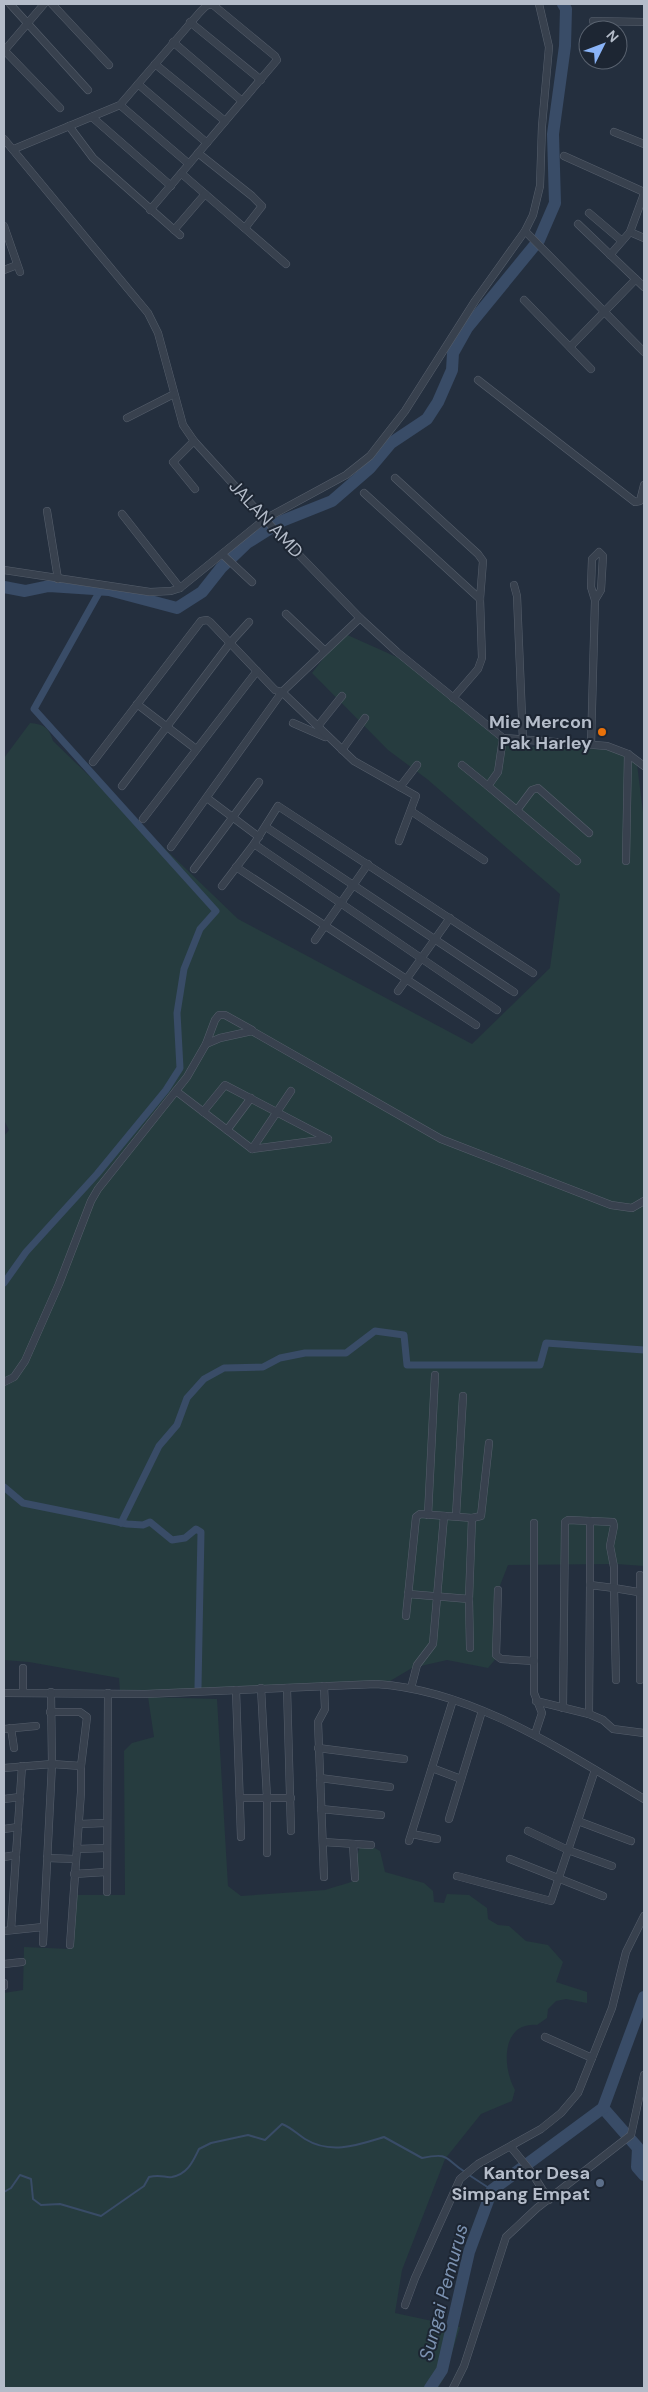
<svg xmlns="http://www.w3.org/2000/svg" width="648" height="2392" viewBox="0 0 648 2392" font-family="'DM Sans',sans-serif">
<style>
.green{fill:#263c3f}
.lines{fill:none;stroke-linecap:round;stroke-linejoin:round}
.stream{stroke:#394c67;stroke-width:2}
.canal{stroke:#394c67;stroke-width:7}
.river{stroke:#394c67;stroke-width:12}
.minor-casing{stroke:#565f6c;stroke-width:8}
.minor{stroke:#38414e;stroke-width:7}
.food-dot{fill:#e8710a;stroke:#1d2633;stroke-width:2}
.service-dot{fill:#5c6f8a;stroke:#1d2633;stroke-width:2}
.labels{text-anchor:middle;stroke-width:4;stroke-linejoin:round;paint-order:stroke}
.street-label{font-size:18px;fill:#b4bcc9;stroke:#1d2633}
.poi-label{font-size:18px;font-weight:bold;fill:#b4bcc9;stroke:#1d2633;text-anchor:end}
.water-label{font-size:19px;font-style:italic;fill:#7c92b1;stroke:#1d2633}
</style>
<rect width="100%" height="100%" fill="#242f3e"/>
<g class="green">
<path d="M343,633l58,26 106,87 110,4 20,14 7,56v746l-28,-2 -108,1 -11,28 1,63 -10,12 -41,-8 -35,8 -22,13 -270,11 -1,-14 -90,-16 -25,-2v-524l5,-6 -5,-10v-362l26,-35c14,1 19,5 23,18l185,178 234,125 78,-76 10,-74 -133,-115 -39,-29 -76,-77z"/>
<path d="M148,1697l69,2 11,187 13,10 84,-6c11,-4 21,-5 32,-11v-23l3,-10h11l9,5 5,21 39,11 9,8 1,11 10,1 3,-9 22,1 18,13 1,11 10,6 11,1 17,15 22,4 15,17 -7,20 31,10v11l-21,-4 -10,2 -8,8 -1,9 -10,7c-36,-3 -35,42 -22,65l-3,11 -31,13 -36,45 -43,111 -7,43 65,14 -16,51 -6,10h-434v-395l19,-3 1,-43 46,2 6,-54h49l-1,-144 8,-8 22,-6z"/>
</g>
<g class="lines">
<g class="stream">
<path d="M469,2175l23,15"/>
<path d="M4,2192l7,-4 9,-13 11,4 2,20 8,6 19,-1 41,12 43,-30 5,-9c12,-3 16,1 23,0 16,-3 21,-16 27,-28l12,-6 37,-8 17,5 17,-16c10,4 15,10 23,15 26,16 53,6 79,-2l38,21c29,-6 22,1 43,14"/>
</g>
<g class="canal">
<path d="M4,1283l22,-31 71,-78 69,-84 14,-22 -3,-55 7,-44 16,-40 16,-18 -182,-202 67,-120"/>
<path d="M4,1487l19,16 104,21 16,1 7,-3 22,18 13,-2 11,-9 5,3 -3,155"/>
<path d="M121,1523l38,-77 18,-21 10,-27 17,-19 20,-11 39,-1 17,-9 25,-5h41l29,-22 29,4 3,30h133l6,-22 98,7"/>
</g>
<g class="river">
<path d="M4,587l21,4 24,-5 60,4 68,18 25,-16 19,-24 26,-25 35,-22 50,-20 38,-33 21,-25 36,-24 11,-17 14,-32 1,-17 14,-25 72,-88 16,-37 -2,-69 12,-88 1,-37 -3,-5"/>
<path d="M603,2108l35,40 -1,19 7,8"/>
<path d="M430,2388l12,-18 27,-118 23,-62 111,-82 41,-111"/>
</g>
<g class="minor-casing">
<g id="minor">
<path d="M10,4l78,86"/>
<path d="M52,4l57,61"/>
<path d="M593,21l51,1"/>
<path d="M190,22l71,58"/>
<path d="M173,42l69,59"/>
<path d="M4,50l56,58"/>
<path d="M4,51l40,-47"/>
<path d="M155,64l70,57"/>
<path d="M138,84l69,59"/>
<path d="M120,105l69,59"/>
<path d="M92,117l79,69"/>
<path d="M69,126l24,32 87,77"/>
<path d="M614,132l30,12"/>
<path d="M4,139l144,174 10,20 25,92 11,16 80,88 86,89 37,34 106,86 104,8 21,8 16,12"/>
<path d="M14,149l106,-44 80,-93 6,-6 6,-2 63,52 2,4 -127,150"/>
<path d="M198,153l54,43 10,10 -17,22"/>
<path d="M564,156l80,36"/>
<path d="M182,174l104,90"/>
<path d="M589,213l33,28"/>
<path d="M578,224l66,63"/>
<path d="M4,226l16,46"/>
<path d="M174,230l31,-36"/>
<path d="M525,231l119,121"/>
<path d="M630,232l14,6"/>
<path d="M610,255l20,-23 14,-38"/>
<path d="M4,270l13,-5"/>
<path d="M524,300l67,69"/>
<path d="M570,347l66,-68"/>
<path d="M478,380l157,122 5,-1 4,-16"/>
<path d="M127,418l47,-24"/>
<path d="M194,441l-21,21 22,27"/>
<path d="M395,478l83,76 5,7 -3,38 2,59 -4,11 -25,29"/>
<path d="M364,493l116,106"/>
<path d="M47,511l11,68"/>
<path d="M122,514l58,74"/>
<path d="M222,554l30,28"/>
<path d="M4,570l146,22 21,-1 9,-3 85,-69 81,-44 24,-19 35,-45 70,-110 50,-70 8,-16 7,-29 2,-60 7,-79 -10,-43"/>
<path d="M514,585l3,11 6,145"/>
<path d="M286,614l38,36"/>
<path d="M137,704l59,45"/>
<path d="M293,723l32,14"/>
<path d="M318,726l24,-30"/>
<path d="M503,738l-5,34 -10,14 89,75"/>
<path d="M591,745l4,-145 -4,-13 1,-28 7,-7 4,4 -2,34 -6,10"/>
<path d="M342,750l23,-32"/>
<path d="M93,762l108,-141 6,-1 3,2 65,68 7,2 78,-74"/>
<path d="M462,765l26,21"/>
<path d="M122,786l108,-143 19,-21"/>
<path d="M400,787l17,-22"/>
<path d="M207,798l52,39"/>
<path d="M517,810l15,-20 6,-2 51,45"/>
<path d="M411,811l73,49"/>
<path d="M143,819l114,-148"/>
<path d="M266,827l248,165"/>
<path d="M171,847l111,-155 72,69 62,35 -17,45"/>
<path d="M626,861l2,-107"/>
<path d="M236,867l240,158"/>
<path d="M194,869l65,-87"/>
<path d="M222,886l32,-42"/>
<path d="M315,940l53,-76"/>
<path d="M398,991l52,-73"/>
<path d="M497,1010l-243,-166 24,-38 255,167"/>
<path d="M206,1044l9,-24 4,-5h6l27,15"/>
<path d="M176,1091l76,58 76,-10"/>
<path d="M203,1112l22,-27 103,54"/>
<path d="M227,1130l24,-32"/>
<path d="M252,1149l39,-58"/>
<path d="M4,1382l10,-5 11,-16 34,-77 32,-83 7,-12 89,-112 19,-33 14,-6 32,-7 189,108 170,66 21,3 12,-7"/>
<path d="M428,1515l7,-140"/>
<path d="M456,1516l7,-120"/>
<path d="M534,1523v170l8,20 -7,21"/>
<path d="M590,1585v-64"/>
<path d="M498,1590l-2,65 5,4 33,2"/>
<path d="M408,1594l61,5"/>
<path d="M406,1616l10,-99 4,-3 52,4 9,-2 8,-73"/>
<path d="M470,1648l-1,-49 3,-81"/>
<path d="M23,1668v24"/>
<path d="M640,1680v-105"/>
<path d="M261,1688l6,110v55"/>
<path d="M287,1688l4,143"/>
<path d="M411,1688l6,-23 16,-21 11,-128"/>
<path d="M236,1690l5,147"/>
<path d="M4,1693l141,1 231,-10c97,6 187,67 268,115"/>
<path d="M536,1701l53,13 14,6 10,9 31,4"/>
<path d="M563,1708l2,-186 3,-2 45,2 1,4 -4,20 4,21v21l30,5"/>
<path d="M50,1712h30l7,5 -6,49v26l-11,153"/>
<path d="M589,1714l1,-129 24,3 2,92"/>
<path d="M11,1728l3,20"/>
<path d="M4,1729l32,-3"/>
<path d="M318,1748l86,11"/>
<path d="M4,1768l48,-4 29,2"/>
<path d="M432,1768l29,11"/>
<path d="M320,1778l70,9"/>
<path d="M240,1798h51"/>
<path d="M4,1799l16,-2"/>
<path d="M321,1809l60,6"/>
<path d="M449,1819l33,-108"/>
<path d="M578,1821l53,20"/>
<path d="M79,1824l27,-1"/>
<path d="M4,1829l14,-2"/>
<path d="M528,1831l40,19 44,16"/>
<path d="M412,1834l25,5"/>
<path d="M409,1841l44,-141"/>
<path d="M323,1842l48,3"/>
<path d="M353,1844l2,34"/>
<path d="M77,1849l29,-1"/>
<path d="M4,1857l12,-2 6,-89"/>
<path d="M47,1858l28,1"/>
<path d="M510,1859l93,37"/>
<path d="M74,1874l32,-2"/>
<path d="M457,1876l94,25 44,-131"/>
<path d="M324,1877l-6,-155 7,-13 -1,-23"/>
<path d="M107,1892l1,-199"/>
<path d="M11,1930l5,-75"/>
<path d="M4,1931l39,-4"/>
<path d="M43,1943l9,-179 -1,-72"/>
<path d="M4,1964l18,-2"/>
<path d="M4,1983v3"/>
<path d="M545,2037l47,21"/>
<path d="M511,2147l21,26 17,27"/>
<path d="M405,2305l10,-27 45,-99 18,-15 63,-35 20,-16 17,-20 34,-85 14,-56 18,-36"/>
<path d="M453,2388l11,-22 42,-129 31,-29 94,-73 13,-60"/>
</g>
</g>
<use href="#minor" class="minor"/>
</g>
<circle class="food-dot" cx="602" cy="732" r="5"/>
<circle class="service-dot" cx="600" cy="2183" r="5"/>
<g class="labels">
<g class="street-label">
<text transform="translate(266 519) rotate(47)" y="6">JALAN AMD</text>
</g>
<g class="poi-label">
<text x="592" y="728">Mie Mercon<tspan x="592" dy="21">Pak Harley</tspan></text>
<text x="590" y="2179">Kantor Desa<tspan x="590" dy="21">Simpang Empat</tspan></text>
</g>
<g class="water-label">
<text transform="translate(443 2292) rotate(-75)" y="7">Sungai Pemurus</text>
</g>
</g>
<rect width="648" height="2392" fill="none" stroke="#b4bcc9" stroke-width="10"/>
<g transform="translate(603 45) rotate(48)"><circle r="24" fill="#1d2633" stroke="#59626f"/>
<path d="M0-4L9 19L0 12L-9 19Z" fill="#8ab4f8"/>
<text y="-8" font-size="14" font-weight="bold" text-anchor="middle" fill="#b4bcc9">N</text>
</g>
</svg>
